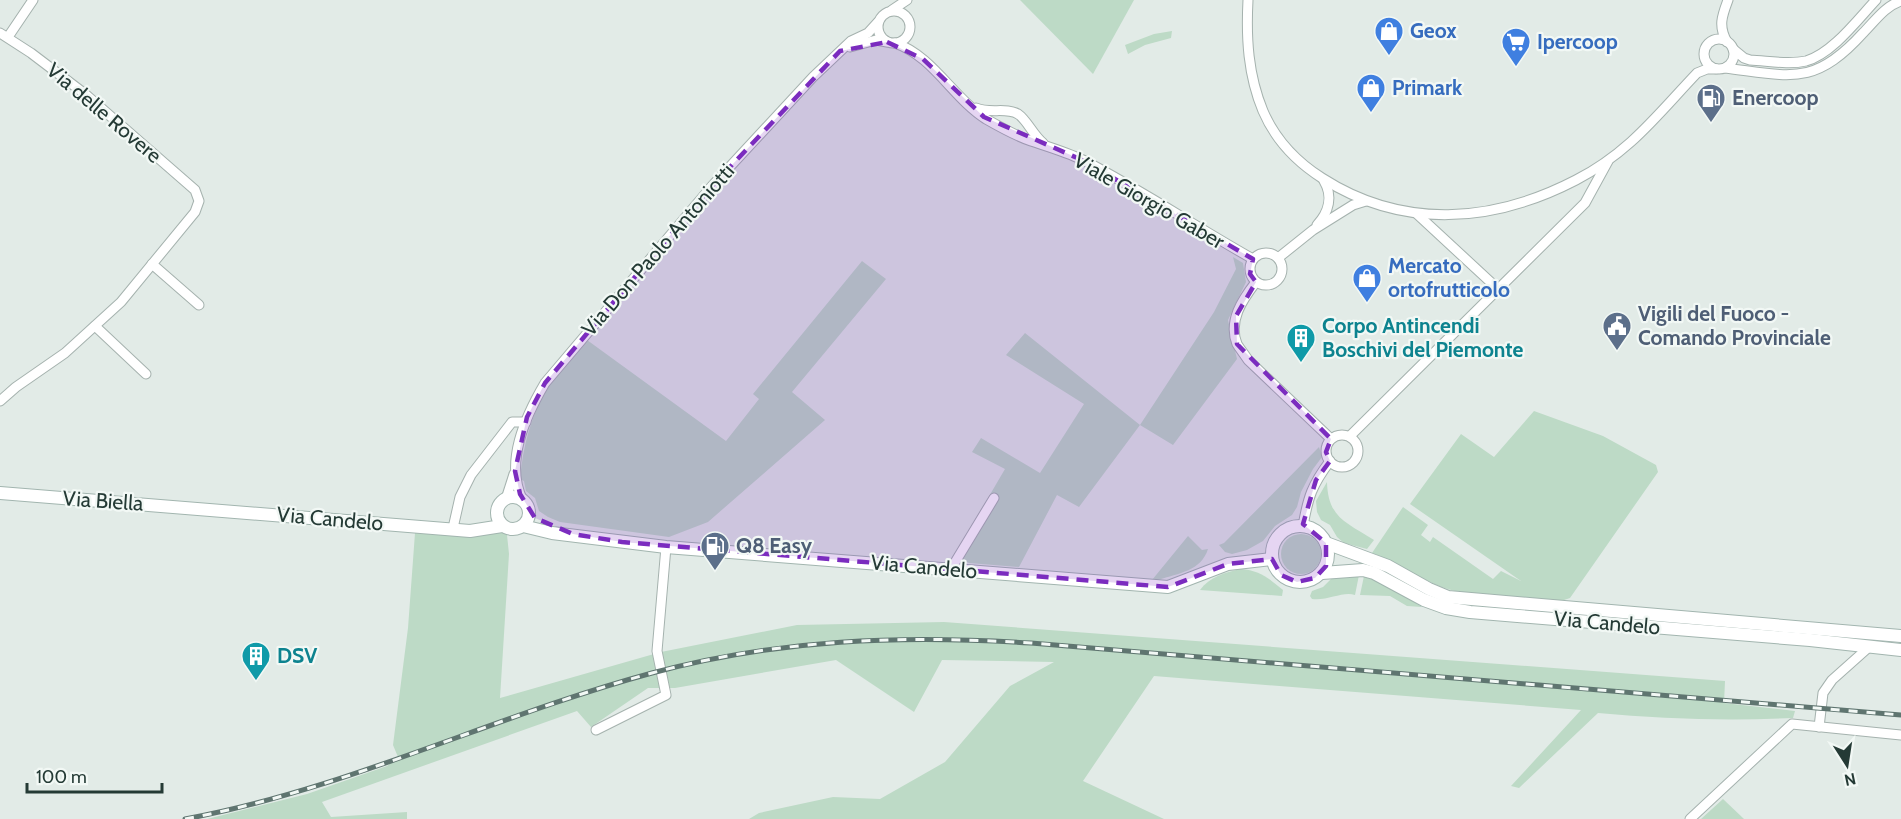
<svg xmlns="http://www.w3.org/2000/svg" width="1901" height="819" viewBox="0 0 1901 819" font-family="Cabin,sans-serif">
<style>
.green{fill:#bddac6}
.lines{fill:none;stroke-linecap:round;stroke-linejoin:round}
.street-casing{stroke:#a5b2ae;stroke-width:11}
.secondary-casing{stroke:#a2b5af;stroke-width:14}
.street{stroke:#fff;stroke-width:9}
.secondary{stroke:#fff;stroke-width:12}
.rail-casing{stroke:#5f7570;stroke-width:5}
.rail{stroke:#f2f8f5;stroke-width:3;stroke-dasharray:9;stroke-linecap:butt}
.marked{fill:#7b2cbf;fill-opacity:0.2;stroke:#7b2cbf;stroke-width:4.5;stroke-dasharray:12 8;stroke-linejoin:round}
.labels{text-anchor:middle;stroke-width:4.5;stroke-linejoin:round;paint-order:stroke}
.shop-label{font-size:21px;font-weight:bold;fill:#366cbe;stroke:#f2f8f5;text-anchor:start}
.service-label{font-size:21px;font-weight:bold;fill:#4e5e75;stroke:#f2f8f5;text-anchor:start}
.street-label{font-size:21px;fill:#243a35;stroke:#f2f8f5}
.culture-label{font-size:21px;font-weight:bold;fill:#0d838f;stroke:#f2f8f5;text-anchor:start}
</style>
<rect width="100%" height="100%" fill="#e2ebe7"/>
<g class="green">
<path d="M1020,0h114l-41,74z"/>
<path d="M1172,31l-1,7 -26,7 -17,9 -3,-9 29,-11z"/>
<path d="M1233,257l10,6 3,19 -18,38 9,39 -64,86 -33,-20 -61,82 -22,-12 -38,72 -50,-4 -15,-7 51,-87 -33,-17 9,-14 59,35 44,-69 -78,-49 19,-22 115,92 74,-113 22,-43z"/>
<path d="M862,261l24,18 -94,113 33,28 -117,102 -39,15 -109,-15 -12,-5 -9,-6 -4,-13 -9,-7 -2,-10 -4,-2c3,-33 11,-65 29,-93 11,-16 26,-31 38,-46l139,101 33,-42 -6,-5z"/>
<path d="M1534,411l69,25 53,29 2,7 -88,126 -9,3c-34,-4 -73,-4 -106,-10 -30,-7 -54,-28 -83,-38l31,-46 25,18 -7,10 9,7 3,-5 60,42 8,-8 20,10 -111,-77 51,-70 33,23z"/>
<path d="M1319,447l3,10 -9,12 -12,23 -4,15 -5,8 -17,11 -12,15 -16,9 -15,4 -7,-2 -6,-7 5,-2z"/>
<path d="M1327,482c1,36 19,40 47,58l-7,9 -23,-6 -7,-6 -7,-12 -9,-5 -4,-8 -1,-11z"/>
<path d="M502,532l5,3 2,19 -9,144 161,-46 136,-27 147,-3 781,59 -1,22 71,8 -2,7c-65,3 -131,1 -195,-5l-79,75 -8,-2 70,-76 -427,-34 -71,105 81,38h-415l10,-6 74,-16 47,2 65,-37 65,-76 44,-24 -112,-2 -28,52 -78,-52 -161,28h-27l-57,39 -14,-16 -255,91 9,15 76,-5v7h-200l100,-25 80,-28 11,-9 -5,-12 15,-117 7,-95 55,4z"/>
<circle cx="1301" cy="554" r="20"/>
<path d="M1188,536l14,14 6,-1c-7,22 -29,24 -50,31h-6z"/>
<path d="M1241,569c18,1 29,10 42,21l-1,6 -82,-6c9,-13 26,-18 41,-21z"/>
<path d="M1351,573l8,2 -4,20c-12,-4 -27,6 -43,4l-2,-3 2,-5 11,-4 9,-9z"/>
<path d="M1364,576l20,8 38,23 -15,-1 -17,-10 -30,-1z"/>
<path d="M1723,799l21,20h-43z"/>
</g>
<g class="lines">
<g class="street-casing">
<g id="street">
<path d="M1248,0c-2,38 0,75 15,111 12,28 34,51 59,67 81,52 171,45 254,2 54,-28 81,-65 121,-107l10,-4h9"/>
<path d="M892,10l15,-10"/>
<circle cx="894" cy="27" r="16"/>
<path d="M0,33l31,20 54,41 110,96 4,11 -4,11 -74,90 -56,51 -49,34 -16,14"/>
<path d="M8,37l25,-37"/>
<circle cx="1719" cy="54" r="15"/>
<path d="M1727,42c-9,-16 -5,-26 1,-42"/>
<path d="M895,43c38,13 58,55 91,76 14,8 30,17 45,22 18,6 35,11 52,19 58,30 113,67 170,99"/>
<path d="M850,47l26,-7 11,2"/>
<path d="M1733,49l11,9 6,2c19,1 38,5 56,1 26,-7 52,-42 70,-61"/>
<path d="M1725,68c66,8 89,19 138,-35 12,-12 22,-27 38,-32"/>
<path d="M976,108c14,6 30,-1 42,6 9,6 15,21 25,29"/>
<path d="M1417,214l81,75"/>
<path d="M1317,225c12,-13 16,-29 7,-44"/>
<circle cx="1266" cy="269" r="16"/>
<path d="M1278,258l35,-28 40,-25 13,-4"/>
<path d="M152,264l47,41"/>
<path d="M1256,282c-14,18 -28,39 -19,62 3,5 8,11 11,16l83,79"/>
<path d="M95,326l51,48"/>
<circle cx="1342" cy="451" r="16"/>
<path d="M1350,436l235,-233 23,-42"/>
<path d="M506,499l8,-25"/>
<path d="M523,501c-19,-38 2,-84 22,-118l167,-197 101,-109 38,-36 17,-8 10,-11"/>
<path d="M1303,526c5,-29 9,-41 27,-65"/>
<path d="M453,528l7,-31 11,-22 41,-53h14"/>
<path d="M951,569l43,-71"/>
<path d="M1819,727l4,-34 9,-13 37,-33"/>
<path d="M596,730l70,-35 -9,-44 9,-104"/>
<path d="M1690,819l102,-95 109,11"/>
</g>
</g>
<g class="secondary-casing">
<g id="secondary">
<path d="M0,493l470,38 32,-5"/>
<circle cx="513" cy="513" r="16"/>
<path d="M523,526l29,7 114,14 502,40 60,-23 44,-5"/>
<circle cx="1300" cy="554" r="28"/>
<path d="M1326,543l62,23 41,23 19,8 453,39"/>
<path d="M1322,573l41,-3 11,3 50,27 22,8 24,4 340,28 91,10"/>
</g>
</g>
<use href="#street" class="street"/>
<use href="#secondary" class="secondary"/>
<g class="rail-casing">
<path id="rail" d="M185,819c163,-30 308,-103 467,-146 127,-34 249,-38 379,-30l870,72"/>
</g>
<use href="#rail" class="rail"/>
</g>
<path class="marked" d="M887,42l36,17 61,58 98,43 171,99 -3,15 6,8 -20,34 1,28 94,95 -5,13 4,9 -14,19 -13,44 23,19v23l-11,12 -18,4 -16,-7 -9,-16 -44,5 -60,23 -546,-45 -49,-8 -38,-16 -15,-24 -5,-23 12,-54 18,-34 167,-197 128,-135z"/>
<defs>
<g id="shop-pin" transform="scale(1.5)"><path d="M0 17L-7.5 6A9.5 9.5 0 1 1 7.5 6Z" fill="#3f7fe0" stroke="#f2f8f5"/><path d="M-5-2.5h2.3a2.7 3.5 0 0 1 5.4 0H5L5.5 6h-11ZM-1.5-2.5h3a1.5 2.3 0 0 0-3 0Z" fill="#fff"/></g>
<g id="supermarket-pin" transform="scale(1.5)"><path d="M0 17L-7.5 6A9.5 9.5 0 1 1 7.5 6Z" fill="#3f7fe0" stroke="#f2f8f5"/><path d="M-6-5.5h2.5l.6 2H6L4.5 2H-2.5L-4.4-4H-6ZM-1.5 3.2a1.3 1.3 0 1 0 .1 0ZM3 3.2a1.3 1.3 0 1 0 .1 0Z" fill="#fff"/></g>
<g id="fuel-pin" transform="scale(1.5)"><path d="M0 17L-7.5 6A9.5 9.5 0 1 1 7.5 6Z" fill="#5c6f8a" stroke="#f2f8f5"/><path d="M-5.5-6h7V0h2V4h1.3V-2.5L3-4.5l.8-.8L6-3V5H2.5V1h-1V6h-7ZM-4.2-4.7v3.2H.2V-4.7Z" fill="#fff"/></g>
<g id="civic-pin" transform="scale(1.5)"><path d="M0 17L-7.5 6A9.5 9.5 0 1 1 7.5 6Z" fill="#5c6f8a" stroke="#f2f8f5"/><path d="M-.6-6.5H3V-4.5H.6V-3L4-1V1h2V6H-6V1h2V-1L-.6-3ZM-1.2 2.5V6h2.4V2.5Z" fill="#fff"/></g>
<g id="building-pin" transform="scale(1.5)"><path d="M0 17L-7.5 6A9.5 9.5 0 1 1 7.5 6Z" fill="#0f9aa8" stroke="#f2f8f5"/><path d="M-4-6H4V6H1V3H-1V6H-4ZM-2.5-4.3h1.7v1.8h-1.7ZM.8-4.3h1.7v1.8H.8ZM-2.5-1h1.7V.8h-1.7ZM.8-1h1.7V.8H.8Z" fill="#fff"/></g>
</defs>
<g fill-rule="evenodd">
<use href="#shop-pin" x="1389" y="31"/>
<use href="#supermarket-pin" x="1516" y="42"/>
<use href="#shop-pin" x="1371" y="88"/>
<use href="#fuel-pin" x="1711" y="98"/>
<use href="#shop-pin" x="1367" y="278"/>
<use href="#civic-pin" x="1617" y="326"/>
<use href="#building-pin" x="1301" y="338"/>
<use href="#fuel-pin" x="715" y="546"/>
<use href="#building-pin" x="256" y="656"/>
</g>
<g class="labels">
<g class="shop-label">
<text x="1410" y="38">Geox</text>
<text x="1537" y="49">Ipercoop</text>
<text x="1392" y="95">Primark</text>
<text x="1388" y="273">Mercato<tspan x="1388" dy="24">ortofrutticolo</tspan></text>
</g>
<g class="service-label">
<text x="1732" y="105">Enercoop</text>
<text x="1638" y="321">Vigili del Fuoco -<tspan x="1638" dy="24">Comando Provinciale</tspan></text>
<text x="736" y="553">Q8 Easy</text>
</g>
<g class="street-label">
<text transform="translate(104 113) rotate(40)" y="7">Via delle Rovere</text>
<text transform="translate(1149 201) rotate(30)" y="7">Viale Giorgio Gaber</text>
<text transform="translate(658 250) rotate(-49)" y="7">Via Don Paolo Antoniotti</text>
<text transform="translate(103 501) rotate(4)" y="7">Via Biella</text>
<text transform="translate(330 519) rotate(5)" y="7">Via Candelo</text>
<text transform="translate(924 567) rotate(5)" y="7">Via Candelo</text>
<text transform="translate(1607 623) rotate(5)" y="7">Via Candelo</text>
</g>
<g class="culture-label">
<text x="1322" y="333">Corpo Antincendi<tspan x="1322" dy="24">Boschivi del Piemonte</tspan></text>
<text x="277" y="663">DSV</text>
</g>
</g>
<g transform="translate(1847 765) rotate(168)" stroke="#f2f8f5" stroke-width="4.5" paint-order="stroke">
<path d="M0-4.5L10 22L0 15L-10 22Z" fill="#243a35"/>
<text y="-9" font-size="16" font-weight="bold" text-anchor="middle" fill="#243a35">N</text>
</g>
<path d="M27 783v9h135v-9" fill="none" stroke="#243a35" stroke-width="3"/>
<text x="36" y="783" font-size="18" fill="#243a35" stroke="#f2f8f5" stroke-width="4.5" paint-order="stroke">100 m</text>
</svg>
